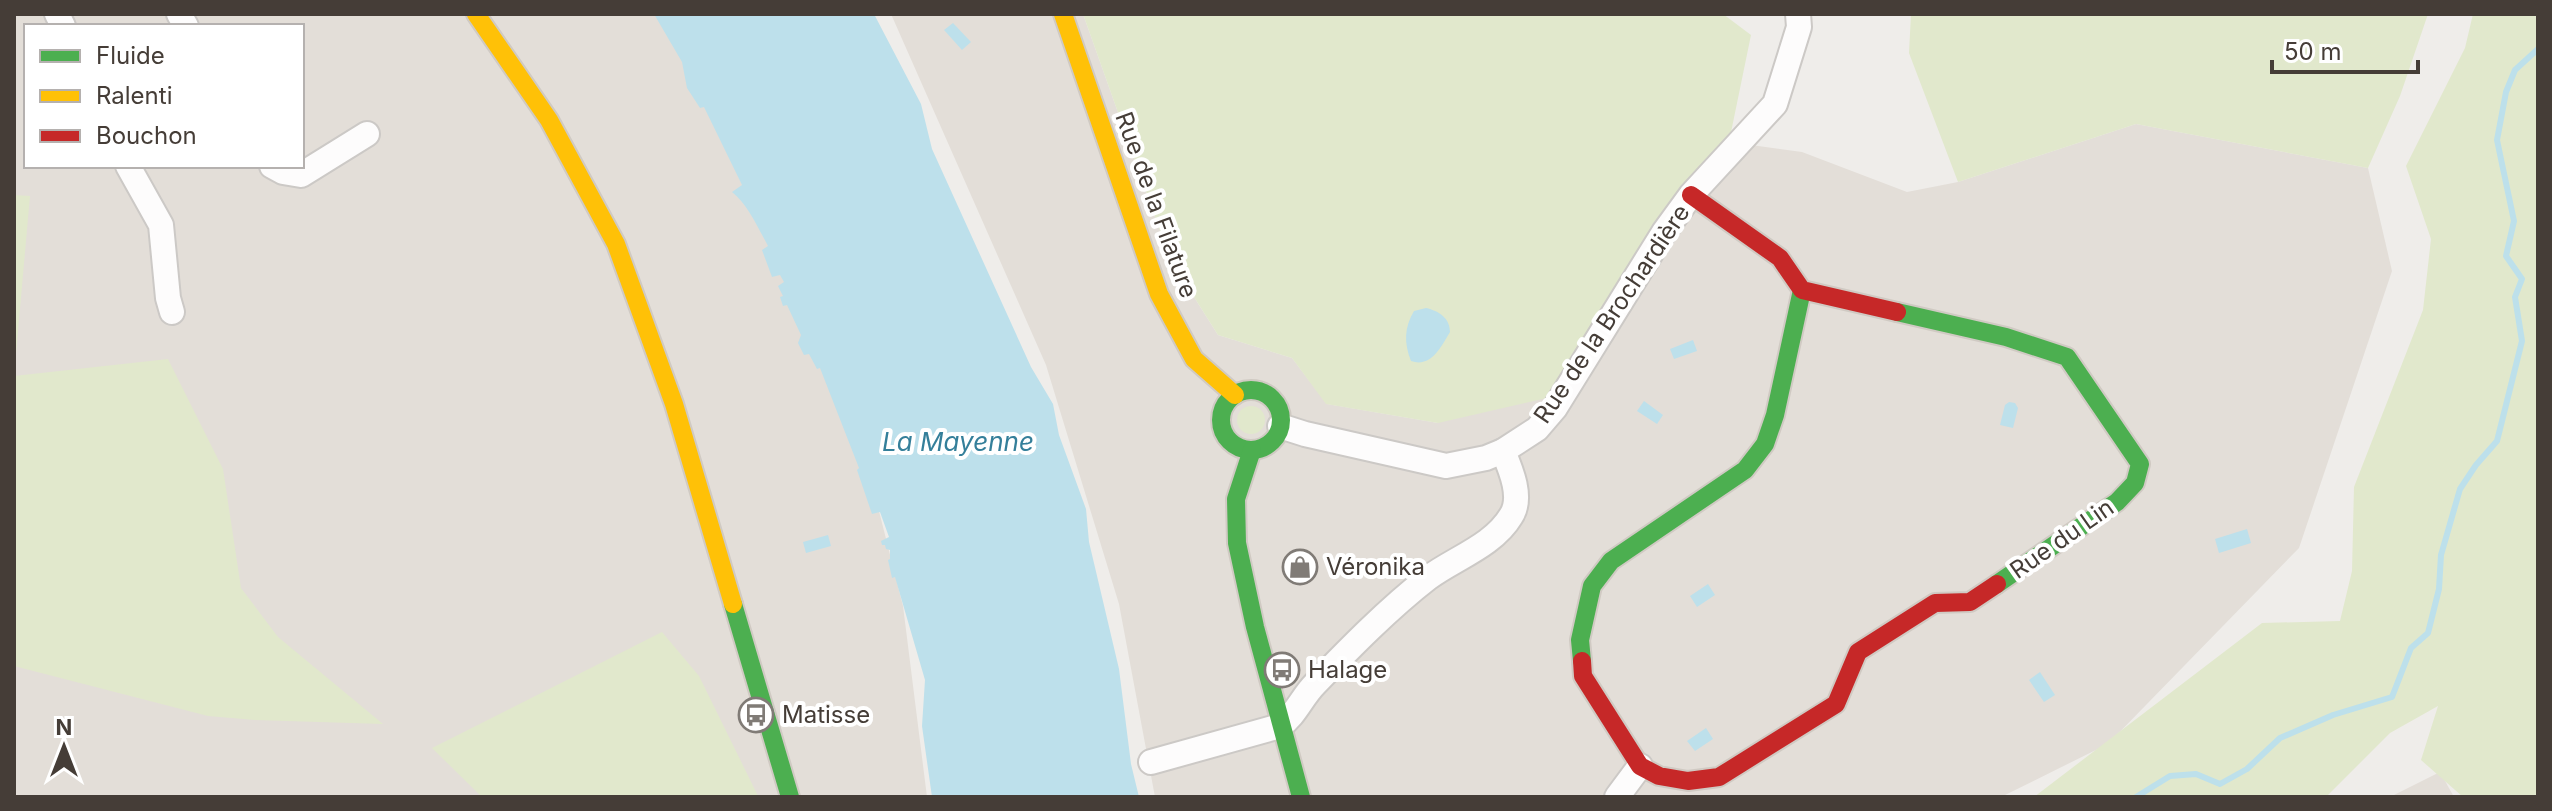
<svg xmlns="http://www.w3.org/2000/svg" width="2552" height="811" viewBox="0 0 2552 811" font-family="Inter,sans-serif">
<style>
.residential{fill:#e3ded8;fill-rule:evenodd}
.green{fill:#e1e8cc}
.water{fill:#bde0eb}
.lines{fill:none;stroke-linecap:round;stroke-linejoin:round}
.stream{stroke:#bde0eb;stroke-width:6}
.street-casing{stroke:#ccc9c6;stroke-width:28}
.fast-casing{stroke:#d0cac3;stroke-width:22}
.slow-casing{stroke:#d0cac3;stroke-width:22}
.jam-casing{stroke:#d0cac3;stroke-width:22}
.street{stroke:#fdfcfc;stroke-width:24}
.fast{stroke:#4caf50;stroke-width:18}
.slow{stroke:#ffc107;stroke-width:18}
.jam{stroke:#c62828;stroke-width:18}
.labels{text-anchor:middle;stroke-width:8;stroke-linejoin:round;paint-order:stroke}
.street-label{font-size:24px;fill:#453d37;stroke:#fff}
.poi-label{font-size:24px;fill:#453d37;stroke:#fff;text-anchor:start}
.water-label{font-size:26px;font-style:italic;fill:#347f9a;stroke:#fff}
</style>
<rect width="100%" height="100%" fill="#efedea"/>
<g class="residential">
<path d="M14,14h649l198,426 42,166 24,191h-913zM26,26h276v140h-276z"/>
<path d="M891,14h192l87,245 48,76 74,23 35,46 111,19 291,-281 73,10 105,40 51,-10 178,-58 232,44 24,103 -93,277 -191,196 -107,53h-846l-36,-193 -73,-239z"/>
<path d="M2440,772l14,25h-64z"/>
</g>
<g class="green">
<path d="M1083,14h640l28,21 -22,107 -178,255 -113,26 -112,-19 -34,-46 -74,-23 -48,-76z"/>
<path d="M1911,14h517l-28,82 -32,72 -232,-44 -178,58 -49,-129z"/>
<path d="M2473,14h65v783h-75l-42,-37 17,-54 -48,27 -64,64h-292l228,-174 78,-2 12,-50 2,-84 69,-177 8,-71 -25,-73 59,-118z"/>
<path d="M14,195l16,1 -16,180 154,-17 55,110 18,119 37,49 105,87 -128,-4 -47,-4 -194,-50z"/>
<circle cx="1251" cy="420" r="14"/>
<path d="M662,632l37,44 59,120 -276,1 -50,-49z"/>
</g>
<g class="water">
<path d="M654,14h220l47,90 11,45 99,218 22,37 6,31 27,74 3,33 30,127 12,95 8,33h-207l-10,-71 3,-46 -30,-103 -3,1 -4,-18 2,-1v-9l-4,-1 -1,-4h-3l-1,-4 8,-4 -9,-25 -8,2 -15,-44 2,-2 -39,-100 -3,1 -8,-15 -5,1 -6,-12 3,-8 -14,-30 -4,1 -3,-9 3,-1 -5,-10 6,-4 -4,-7 -8,2 -10,-27 6,-4c-11,-20 -20,-41 -36,-54l10,-7 -38,-78 -4,1 -13,-20 -5,-26z"/>
<path d="M953,23l18,19 -9,8 -18,-20z"/>
<path d="M1426,308c13,3 24,10 24,24 -9,15 -19,36 -39,29 -7,-18 -7,-33 3,-50z"/>
<path d="M1693,340l4,11 -23,8 -4,-10z"/>
<path d="M1644,401l19,14 -6,9 -20,-13z"/>
<path d="M2009,402l6,1 3,5 -5,20 -13,-3 5,-20z"/>
<path d="M2247,529l4,14 -32,10 -4,-14z"/>
<path d="M828,535l3,11 -25,7 -3,-11z"/>
<path d="M1708,584l7,11 -18,12 -7,-11z"/>
<path d="M2040,672l15,23 -11,7 -15,-22z"/>
<path d="M1706,728l7,11 -18,12 -8,-10z"/>
</g>
<g class="lines">
<path class="stream" d="M2136,797l34,-21 26,-2 24,10 27,-15 33,-31 53,-23 59,-18 19,-49 17,-15 11,-44 2,-34 19,-66 16,-24 21,-24 25,-100 -7,-44 7,-18 -16,-23 8,-35 -17,-81 9,-48 9,-22 23,-21"/>
<g class="street-casing">
<g id="street">
<path d="M57,14l6,12"/>
<path d="M179,14l7,12"/>
<path d="M128,166l33,59 7,73 4,14"/>
<path d="M272,166l11,6 18,3 66,-41"/>
<path d="M1280,426l25,8 141,32 40,-8 17,-7 34,-22 18,-21 109,-176 27,-37 84,-91 24,-77 -1,-13"/>
<path d="M1151,762l129,-36c15,-10 22,-29 35,-42 35,-36 73,-75 113,-106 27,-20 65,-32 83,-62 12,-18 0,-46 -8,-65"/>
<path d="M1617,797l23,-31"/>
</g>
</g>
<g class="fast-casing">
<g id="fast">
<path d="M1897,312l109,25 61,20 73,107 -5,19 -18,19 -120,82"/>
<circle cx="1251" cy="420" r="30"/>
<path d="M1252,450l-16,49 1,44 18,84 46,170"/>
<path d="M733,604l57,193"/>
<path d="M1582,661l-2,-21 12,-54 19,-25 134,-91 20,-26 10,-29 27,-125"/>
</g>
</g>
<g class="slow-casing">
<g id="slow">
<path d="M476,14l73,106 67,124 58,160 59,200"/>
<path d="M1063,14l96,280 35,65 41,36"/>
</g>
</g>
<g class="jam-casing">
<g id="jam">
<path d="M1691,195l89,63 22,32 95,22"/>
<path d="M1582,661l1,15 57,90 19,10 29,5 31,-4 117,-73 22,-52 77,-49 35,-1 27,-18"/>
</g>
</g>
<use href="#street" class="street"/>
<use href="#fast" class="fast"/>
<use href="#slow" class="slow"/>
<use href="#jam" class="jam"/>
</g>
<defs>
<g id="shop-ring" transform="scale(1.8)"><circle r="9.5" fill="#fff" stroke="#807b76" stroke-width="1.5"/><path d="M-5-2.5h2.3a2.7 3.5 0 0 1 5.4 0H5L5.5 6h-11ZM-1.5-2.5h3a1.5 2.3 0 0 0-3 0Z" fill="#807b76"/></g>
<g id="bus-ring" transform="scale(1.8)"><circle r="9.5" fill="#fff" stroke="#807b76" stroke-width="1.5"/><path d="M-5-6H5V4H4V6H2V4H-2V6H-4V4H-5ZM-3.5-4V0h7V-4ZM-3.5 1.2v1.5H-2V1.2ZM2 1.2v1.5H3.5V1.2Z" fill="#807b76"/></g>
</defs>
<g fill-rule="evenodd">
<use href="#shop-ring" x="1300" y="567"/>
<use href="#bus-ring" x="1282" y="670"/>
<use href="#bus-ring" x="756" y="715"/>
</g>
<g class="labels">
<g class="street-label">
<text transform="translate(1156 205) rotate(70)" y="8">Rue de la Filature</text>
<text transform="translate(1612 314) rotate(-56)" y="8">Rue de la Brochardière</text>
<text transform="translate(2062 539) rotate(-35)" y="8">Rue du Lin</text>
</g>
<g class="poi-label">
<text x="1326" y="575">Véronika</text>
<text x="1308" y="678">Halage</text>
<text x="782" y="723">Matisse</text>
</g>
<g class="water-label">
<text x="958" y="451">La Mayenne</text>
</g>
</g>
<rect width="2552" height="811" fill="none" stroke="#453d37" stroke-width="32"/>
<rect x="24" y="24" width="280" height="144" fill="#ffffff" stroke="#b5b1af" stroke-width="2"/>
<rect x="40" y="50" width="40" height="12" fill="#4caf50" stroke="#b5b1af" stroke-width="2"/>
<text x="96" y="64" font-size="24" fill="#453d37">Fluide</text>
<rect x="40" y="90" width="40" height="12" fill="#ffc107" stroke="#b5b1af" stroke-width="2"/>
<text x="96" y="104" font-size="24" fill="#453d37">Ralenti</text>
<rect x="40" y="130" width="40" height="12" fill="#c62828" stroke="#b5b1af" stroke-width="2"/>
<text x="96" y="144" font-size="24" fill="#453d37">Bouchon</text>
<g transform="translate(64 747)" stroke="#ffffff" stroke-width="6" paint-order="stroke">
<path d="M0-6L14 30L0 20L-14 30Z" fill="#453d37"/>
<text y="-12" font-size="22" font-weight="bold" text-anchor="middle" fill="#453d37">N</text>
</g>
<path d="M2272 60v12h146v-12" fill="none" stroke="#453d37" stroke-width="4"/>
<text x="2284" y="60" font-size="24" fill="#453d37" stroke="#ffffff" stroke-width="6" paint-order="stroke">50 m</text>
</svg>
